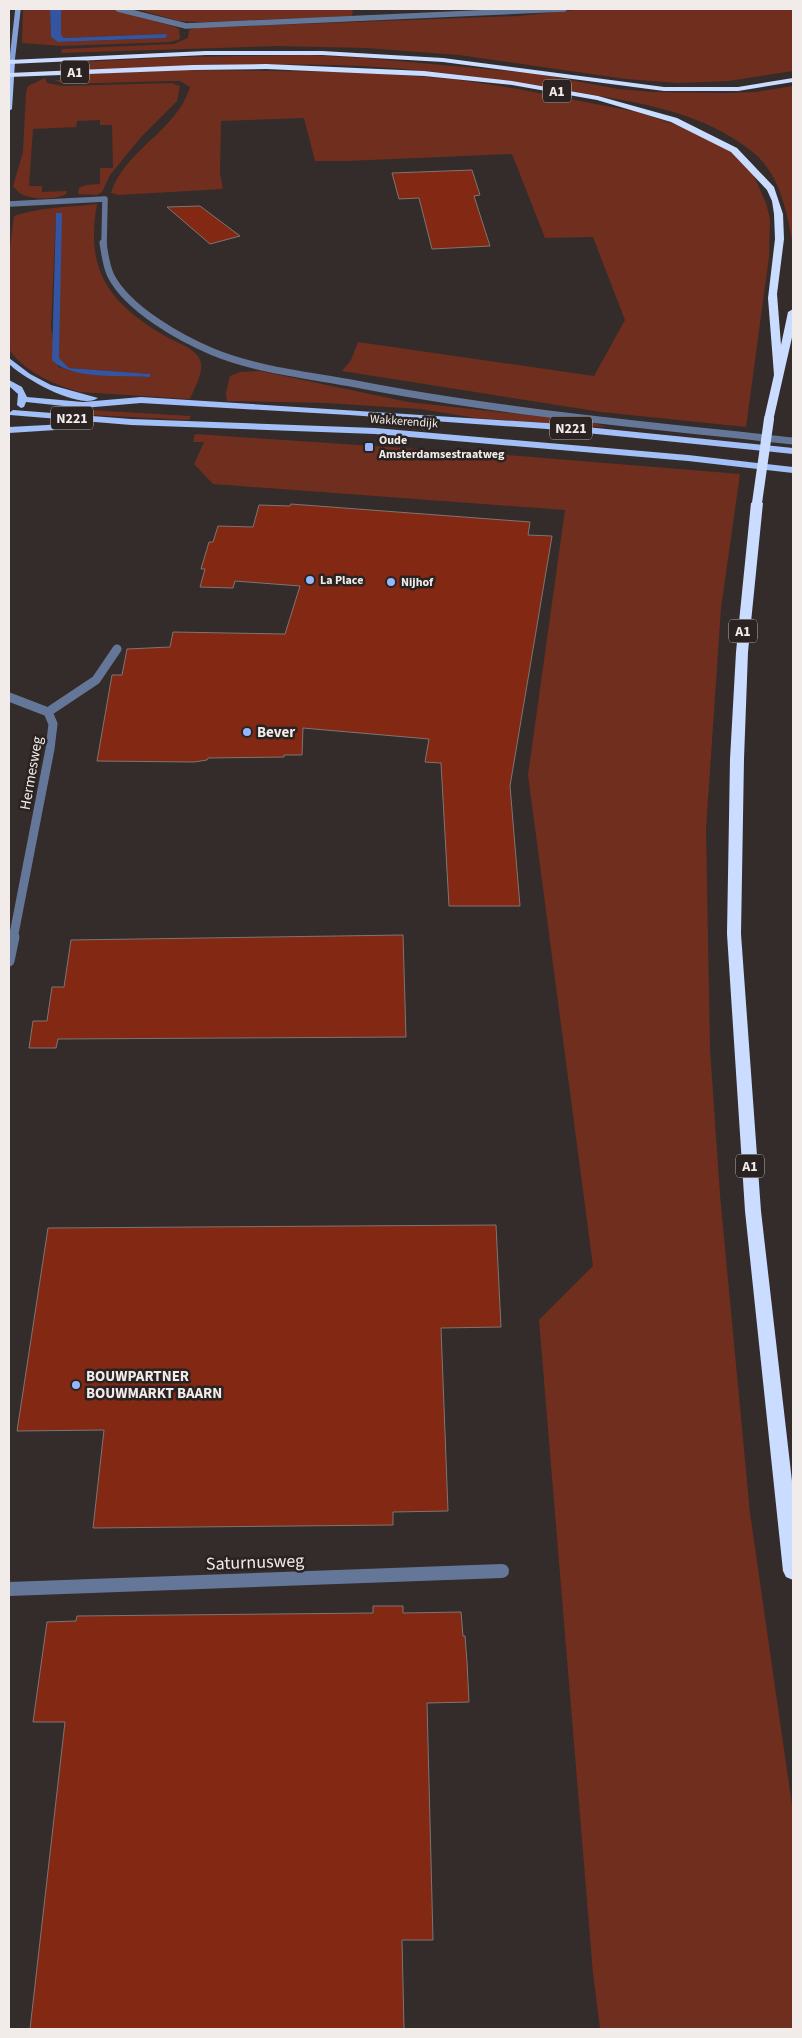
<svg xmlns="http://www.w3.org/2000/svg" width="802" height="2038" viewBox="0 0 802 2038" font-family="'Source Sans 3',sans-serif">
<style>
.green{fill:#702e1f;fill-rule:evenodd}
.water{fill:#3456a2}
.building{fill:#822813;stroke:#7e7573}
.lines{fill:none;stroke-linecap:round;stroke-linejoin:round}
.street-far4{stroke:#657799;stroke-width:5.5}
.street-far3{stroke:#657799;stroke-width:7}
.street-far2{stroke:#657799;stroke-width:9}
.street-far1{stroke:#657799;stroke-width:11}
.street{stroke:#657799;stroke-width:14}
.secondary{stroke:#849fd7;stroke-width:5.5}
.primary{fill:#a2bff8;fill-rule:evenodd}
.highway{fill:#cadcff;fill-rule:evenodd}
.highway-bridge{stroke:#cadcff;stroke-width:10}
.poi-dot{fill:#94b7fd;stroke:#2a2321;stroke-width:2}
.labels{text-anchor:middle;stroke-width:5;stroke-linejoin:round;paint-order:stroke}
.far-street-label{font-size:12px;fill:#f1ecea;stroke:#2a2321}
.far-poi-label{font-size:12px;font-weight:bold;fill:#f1ecea;stroke:#2a2321;text-anchor:start}
.shield{fill:#2a2321;stroke:#b5b0ae;stroke-width:1}
.shield-label{font-size:14px;font-weight:bold;fill:#f1ecea}
.poi-label{font-size:15px;font-weight:bold;fill:#f1ecea;stroke:#2a2321;text-anchor:start}
.street-label{font-size:15px;fill:#f1ecea;stroke:#2a2321}
.near-street-label{font-size:18px;fill:#f1ecea;stroke:#2a2321}
</style>
<rect width="100%" height="100%" fill="#342c2a"/>
<g class="green">
<path d="M26,9h24l1,28 7,5 106,-4 4,-2 -4,-2 -100,4 -3,-2v-27h50l64,18 4,2 1,10 -10,3 -108,4 -40,-3 1,-32z"/>
<path d="M136,9h217l-1,7 -148,6 -25,-1z"/>
<path d="M584,9h209v62l-64,10 -51,2 -52,-4 -167,-24 -93,-7 -88,-2 -217,7 1,-4 112,-5 14,-6 1,-8 7,-2 323,-12z"/>
<path d="M309,55l56,3 174,16 79,15 33,3 76,1 29,-1 37,-6v160c-6,-33 -12,-69 -38,-92 -51,-43 -116,-51 -179,-62 -71,-12 -142,-22 -214,-26 -100,-4 -201,1 -301,5l1,-8 114,-6z"/>
<path d="M181,70l178,2 94,7 65,10 119,23 52,17 40,21 24,24 13,29 4,16 -1,38 -23,170 -145,-15 -259,-41 9,-11 7,-18 236,34 31,-56 -32,-83 -48,1 -33,-84 -165,7h-32l-11,-43 -83,3 -1,52 3,16 -104,6 -8,-2c14,-44 66,-62 79,-106l-10,-6h-12l-103,3 -11,-4h7v-5z"/>
<path d="M45,78l2,5 16,3 109,-3 8,3 -3,15 -36,36 -31,38 -8,17 -5,3 -19,-1 1,-6 7,-3 14,-1v-16h13l-1,-43h-12v-5l-23,1 -1,6 -43,2 -4,57h13v6l25,-1 -1,3c-10,6 -30,5 -40,2 -5,-1 -10,-6 -13,-10l10,-34 3,-59 2,-7z"/>
<path d="M97,204c-12,67 12,99 68,132 11,7 33,12 36,27 2,11 -7,26 -11,36l-110,-7c-25,-7 -56,-20 -71,-43v-94l5,-39c27,-9 55,-9 83,-12zM56,213h5l-2,145 10,10 80,6 1,3 -70,-4 -22,-6 -7,-39z"/>
<path d="M260,371l148,31 183,20 15,5 -130,-9 -56,-9 -94,-6 -99,-2 -1,-8 4,-17 10,-4z"/>
<path d="M55,408l136,8 -2,4 -138,-7z"/>
<path d="M195,434l325,22 220,18 -19,134 -15,221 4,220 10,146 30,318 43,299v217h-193l-7,-56 -54,-653 54,-54 -65,-491 37,-265 -352,-26 -19,-20 10,-22h-11z"/>
</g>
<g class="water">
<path d="M50,9h11v26l3,3 101,-4 3,2 -4,2 -106,4 -7,-5z"/>
<path d="M56,213h6l-3,145 10,10 81,6v3c-26,-2 -80,3 -98,-17z"/>
</g>
<g class="building">
<path d="M472,170l8,25 -6,1 16,50 -58,3 -13,-51 -20,1 -7,-26z"/>
<path d="M200,206l40,30 -30,8 -43,-37z"/>
<path d="M291,504l239,18 -2,13 24,1 -42,250 10,120h-71l-8,-143 -16,-1 4,-23 -126,-11 -1,27h-18v2l-76,1 -1,2 -13,2 -97,-1 15,-86h10l5,-26 43,-2 3,-15 112,2 15,-48 -65,-5 -2,7 -33,-1 5,-18h-4l8,-27h4l5,-16 35,1 6,-22 31,1z"/>
<path d="M403,935l3,102 -348,2 -2,9h-27l4,-27h14l5,-34h12l7,-47z"/>
<path d="M496,1225l5,102 -60,1 7,183 -55,1v13l-300,3 11,-98 -87,1 31,-203z"/>
<path d="M373,1606h30v7l58,-1 2,24h2l2,26 2,40 -42,1 6,237h-31l2,89h-374l35,-307h-32l14,-100 29,-1 1,-5 296,-3z"/>
</g>
<g class="lines">
<g class="street-far4">
<path d="M118,9l68,17 378,-17"/>
<path d="M9,204l96,-5 -1,46"/>
</g>
<path class="street-far3" d="M103,243c2,12 3,23 8,33 17,33 69,62 102,76 44,18 95,23 143,32 144,28 291,41 437,57"/>
<g class="street-far2">
<path d="M9,697l39,15"/>
<path d="M13,939l37,-190 3,-25 -5,-12 48,-32 21,-31"/>
</g>
<path class="street-far1" d="M9,961l5,-24"/>
<path class="street" d="M9,1589l493,-18"/>
<path class="secondary" d="M12,61l6,-52"/>
<g class="primary">
<path d="M12,59l3,2 -3,48 -3,2v-49z"/>
<path d="M9,358l21,16 21,11 47,13c-17,13 -75,-20 -89,-34z"/>
<path d="M9,380l13,7 5,10 56,5 58,-5 406,26 246,25v6l-246,-25 -198,-14 -208,-12 -58,5 -57,-6 -2,5 -3,1 -4,-3 1,-11 -9,-8z"/>
<path d="M13,410l118,9 244,9 313,27 105,12v6l-105,-12 -313,-27 -244,-9 -121,-10 -1,-2z"/>
<path d="M84,423l3,1v4l-78,5v-6z"/>
</g>
<g class="highway">
<path d="M206,51h116l121,7 221,29h74l55,-9v4l-55,9h-74l-221,-29 -121,-7h-116l-197,9v-4z"/>
<path d="M266,64l158,7 88,10 86,15 79,22 60,30 37,39 9,27 1,25 -7,55 4,51 7,-33 5,-3v24l-20,88 -4,1 -5,-3 10,-44 -6,-77 7,-59 -1,-25 -2,-13 -5,-11 -36,-38 -60,-30 -74,-22 -85,-15 -88,-9 -158,-7 -73,1 -184,7v-4l184,-8z"/>
<path d="M757,500l6,3 -15,149 -4,107 -3,175 20,277 32,279v90l-7,-3 -3,-6 -38,-360 -18,-277 3,-175 6,-107 15,-149z"/>
</g>
<path class="highway-bridge" d="M757,503l12,-84"/>
</g>
<g class="poi-dot">
<rect x="364" y="442" width="10" height="10" rx="2.5"/>
<circle cx="310" cy="580" r="5"/>
<circle cx="391" cy="582" r="5"/>
<circle cx="247" cy="732" r="5"/>
<circle cx="76" cy="1385" r="5"/>
</g>
<g class="labels">
<g class="far-street-label">
<text transform="translate(404 421) rotate(4)" y="4">Wakkerendijk</text>
</g>
<g class="far-poi-label">
<text x="379" y="444">Oude<tspan x="379" dy="14">Amsterdamsestraatweg</tspan></text>
<text x="320" y="584">La Place</text>
<text x="401" y="586">Nijhof</text>
</g>
<g class="shield">
<rect x="61" y="60.5" width="28" height="23" rx="4"/>
<rect x="543" y="79.5" width="28" height="23" rx="4"/>
<rect x="51" y="406.5" width="42" height="23" rx="4"/>
<rect x="550" y="416.5" width="42" height="23" rx="4"/>
<rect x="729" y="619.5" width="28" height="23" rx="4"/>
<rect x="736" y="1154.5" width="28" height="23" rx="4"/>
</g>
<g class="shield-label">
<text x="75" y="77">A1</text>
<text x="557" y="96">A1</text>
<text x="72" y="423">N221</text>
<text x="571" y="433">N221</text>
<text x="743" y="636">A1</text>
<text x="750" y="1171">A1</text>
</g>
<g class="poi-label">
<text x="257" y="737">Bever</text>
<text x="86" y="1381">BOUWPARTNER<tspan x="86" dy="17">BOUWMARKT BAARN</tspan></text>
</g>
<g class="street-label">
<text transform="translate(31 773) rotate(-80)" y="5">Hermesweg</text>
</g>
<g class="near-street-label">
<text transform="translate(255 1562) rotate(-2)" y="6">Saturnusweg</text>
</g>
</g>
<rect width="802" height="2038" fill="none" stroke="#f1ecea" stroke-width="20"/>
</svg>
